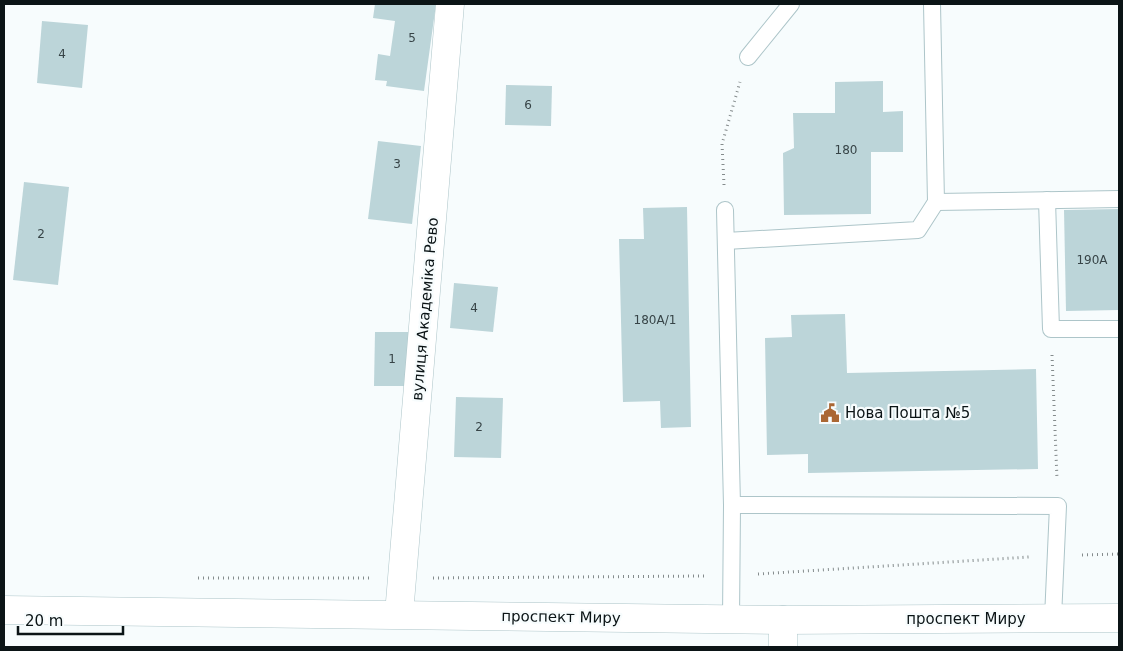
<svg xmlns="http://www.w3.org/2000/svg" width="1123" height="651" viewBox="0 0 1123 651" font-family="'DejaVu Sans',sans-serif">
<style>
.building{fill:#bcd5d9}
.lines{fill:none;stroke-linecap:round;stroke-linejoin:round}
.service-casing{stroke:#adc5c9;stroke-width:18}
.minor-casing{stroke:#adc5c9;stroke-width:29}
.primary-casing{stroke:#adc5c9;stroke-width:29}
.path{stroke:#848b8c;stroke-width:3;stroke-dasharray:1 4;stroke-linecap:butt}
.service{stroke:#fff;stroke-width:16}
.minor{stroke:#fff;stroke-width:28}
.primary{stroke:#fff;stroke-width:28}
.labels{text-anchor:middle;stroke-width:4.5;stroke-linejoin:round;paint-order:stroke}
.number-label{font-size:12px;fill:#374447}
.street-label{font-size:15px;fill:#0b1416;stroke:#f7fcfd}
.poi-label{font-size:15px;fill:#0b1416;stroke:#f7fcfd;text-anchor:start}
</style>
<rect width="100%" height="100%" fill="#f7fcfd"/>
<g class="building">
<path d="M375,4h61l-12,87 -38,-5 1,-5 -12,-1 3,-26 12,2 5,-35 -22,-3z"/>
<path d="M42,21l46,4 -6,63 -45,-5z"/>
<path d="M883,81v31l20,-1v41h-32v62l-87,1 -1,-62 11,-5 -1,-35h42v-31z"/>
<path d="M506,85l46,1 -1,40 -46,-1z"/>
<path d="M378,141l43,5 -9,78 -44,-5z"/>
<path d="M24,182l45,5 -11,98 -45,-5z"/>
<path d="M687,207l4,220 -30,1 -1,-27 -37,1 -4,-163h25l-1,-31z"/>
<path d="M1119,209v101l-53,1 -2,-101z"/>
<path d="M454,283l44,4 -5,45 -43,-4z"/>
<path d="M845,314l2,59 189,-4 2,100 -230,4v-19l-41,1 -2,-117 27,-1 -1,-22z"/>
<path d="M375,332h35l-1,54h-35z"/>
<path d="M456,397l47,1 -2,60 -47,-1z"/>
</g>
<g class="lines">
<g class="service-casing">
<g id="service">
<path d="M748,57l43,-53"/>
<path d="M1047,200l4,129h68"/>
<path d="M936,202l183,-3"/>
<path d="M725,210l7,295"/>
<path d="M726,241l192,-11 18,-28 -4,-198"/>
<path d="M731,620l1,-115 326,1 -5,112"/>
</g>
</g>
<g class="minor-casing">
<g id="minor">
<path d="M399,614l51,-610"/>
<path d="M783,620v27"/>
</g>
</g>
<g class="primary-casing">
<path id="primary" d="M4,610l779,10 336,-2"/>
</g>
<g class="path">
<path d="M724,185l-2,-41 18,-62"/>
<path d="M1052,355l5,124"/>
<path d="M1082,555l37,-1"/>
<path d="M758,574l271,-17"/>
<path d="M198,578h171"/>
<path d="M433,578l271,-2"/>
</g>
<use href="#service" class="service"/>
<use href="#minor" class="minor"/>
<use href="#primary" class="primary"/>
</g>
<defs>
<g id="civic-bare" transform="scale(1.5)"><path d="M-.6-6.5H3V-4.5H.6V-3L4-1V1h2V6H-6V1h2V-1L-.6-3ZM-1.2 2.5V6h2.4V2.5Z" fill="#aa6734" stroke="#f7fcfd" stroke-width="2.5" paint-order="stroke"/></g>
</defs>
<g fill-rule="evenodd">
<use href="#civic-bare" x="830" y="413"/>
</g>
<g class="labels">
<g class="number-label">
<text x="412" y="42">5</text>
<text x="62" y="58">4</text>
<text x="528" y="109">6</text>
<text x="846" y="154">180</text>
<text x="397" y="168">3</text>
<text x="41" y="238">2</text>
<text x="1092" y="264">190А</text>
<text x="474" y="312">4</text>
<text x="655" y="324">180А/1</text>
<text x="392" y="363">1</text>
<text x="479" y="431">2</text>
</g>
<g class="street-label">
<text transform="translate(425 309) rotate(-85)" y="5">вулиця Академіка Рево</text>
<text transform="translate(561 617) rotate(1)" y="5">проспект Миру</text>
<text x="966" y="624">проспект Миру</text>
</g>
<g class="poi-label">
<text x="845" y="418">Нова Пошта №5</text>
</g>
</g>
<rect width="1123" height="651" fill="none" stroke="#0b1416" stroke-width="10"/>
<path d="M18 626v8h105v-8" fill="none" stroke="#0b1416" stroke-width="2.5"/>
<text x="25" y="626" font-size="15" fill="#0b1416" stroke="#f7fcfd" stroke-width="4" paint-order="stroke">20 m</text>
</svg>
